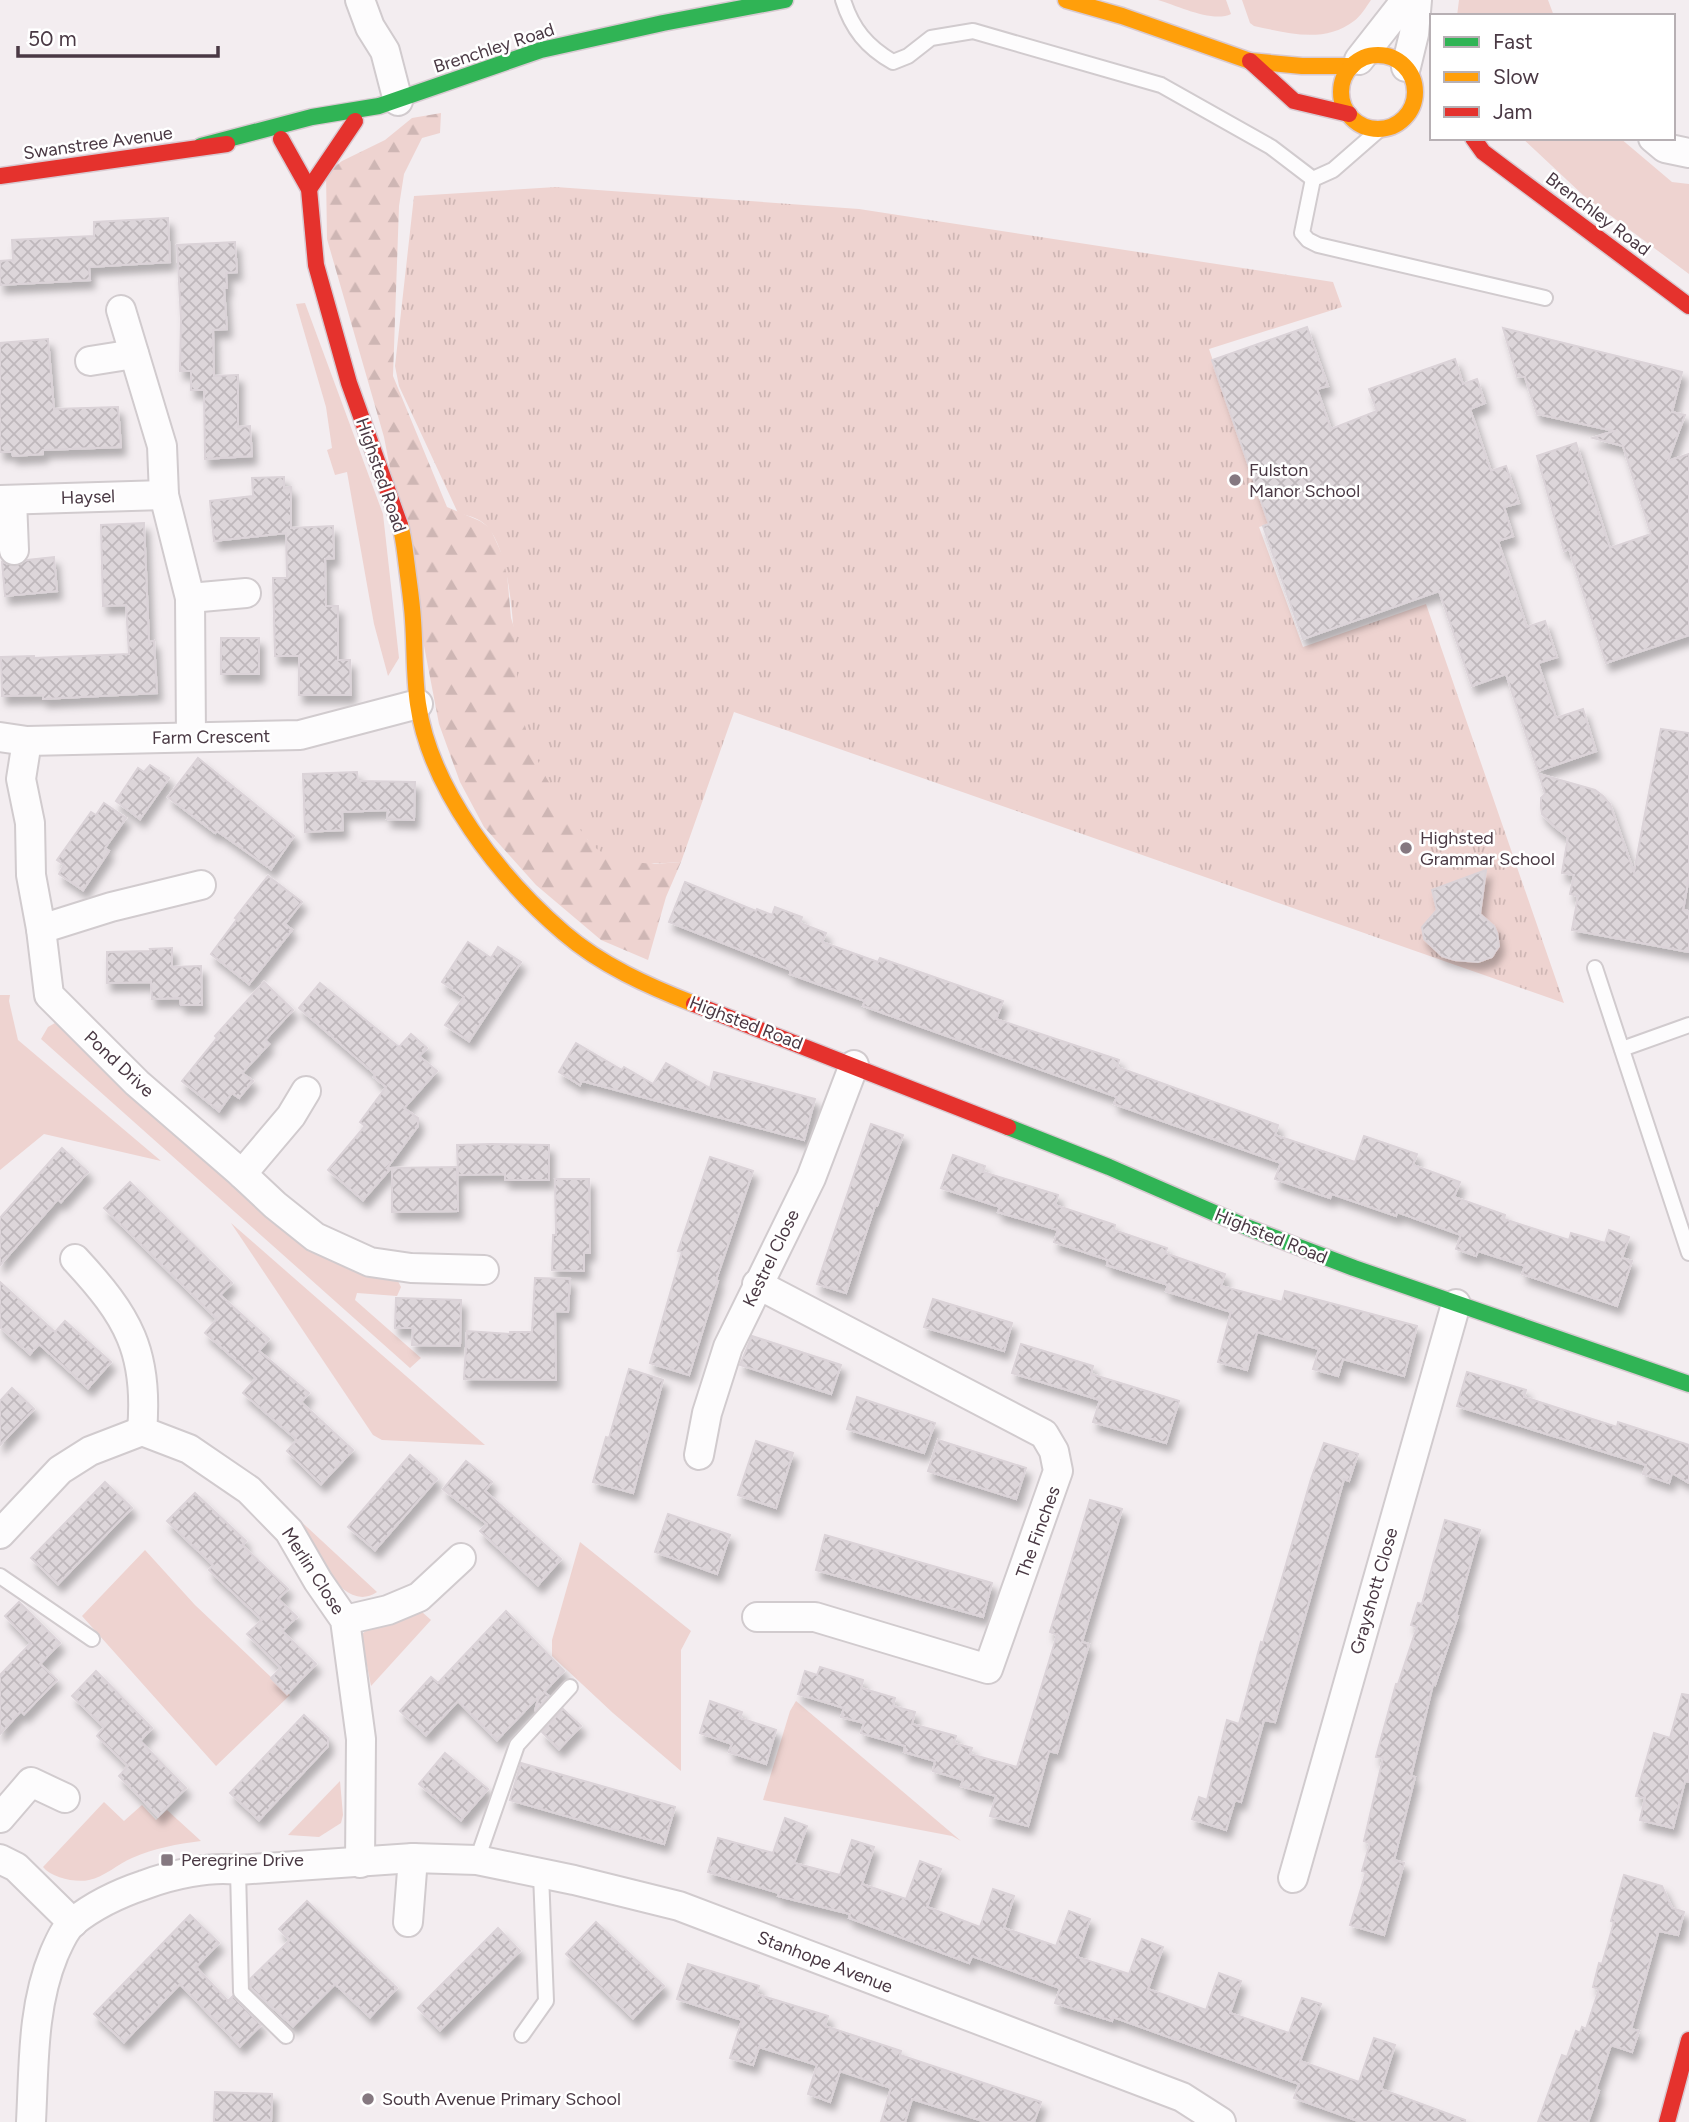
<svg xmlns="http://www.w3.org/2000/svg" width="1689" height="2122" viewBox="0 0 1689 2122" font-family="Figtree,sans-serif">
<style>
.grass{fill:#eed3d0}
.forest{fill:url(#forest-firs)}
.park{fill:url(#park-tufts)}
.building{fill:url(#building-cross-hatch);stroke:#dbd3d8;stroke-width:2;filter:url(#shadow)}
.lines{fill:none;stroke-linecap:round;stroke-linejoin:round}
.lane-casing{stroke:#d1cbce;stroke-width:18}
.street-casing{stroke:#d1cbce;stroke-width:32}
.fast-casing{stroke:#d8cad1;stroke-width:19}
.slow-casing{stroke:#d8cad1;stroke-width:19}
.jam-casing{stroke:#d8cad1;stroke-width:19}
.lane{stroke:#fdfcfd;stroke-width:14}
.street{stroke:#fdfcfd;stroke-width:28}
.fast{stroke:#30b455;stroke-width:16}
.slow{stroke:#ff9f0a;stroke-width:16}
.jam{stroke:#e5322d;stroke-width:16}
.poi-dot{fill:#857880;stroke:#fff;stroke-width:2.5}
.labels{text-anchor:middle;stroke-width:5;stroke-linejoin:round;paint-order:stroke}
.street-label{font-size:18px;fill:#4a3944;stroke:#fff}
.poi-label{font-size:18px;fill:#4a3944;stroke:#fff;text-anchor:start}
</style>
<defs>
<pattern id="forest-firs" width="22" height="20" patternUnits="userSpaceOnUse" patternTransform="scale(1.75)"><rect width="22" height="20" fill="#eed3d0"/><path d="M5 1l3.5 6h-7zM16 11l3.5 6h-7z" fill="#ceb6b4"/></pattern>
<pattern id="park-tufts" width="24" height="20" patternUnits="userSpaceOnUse" patternTransform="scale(1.75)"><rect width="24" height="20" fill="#eed3d0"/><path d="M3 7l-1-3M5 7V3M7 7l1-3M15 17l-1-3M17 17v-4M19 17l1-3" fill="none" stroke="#ceb6b4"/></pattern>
<pattern id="building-cross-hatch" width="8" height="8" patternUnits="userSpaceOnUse" patternTransform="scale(1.75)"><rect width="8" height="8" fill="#ddd6da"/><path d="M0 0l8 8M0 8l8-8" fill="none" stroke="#bfb8bc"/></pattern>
<filter id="shadow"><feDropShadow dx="4.5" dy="8" stdDeviation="3.5" flood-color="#0004"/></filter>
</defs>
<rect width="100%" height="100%" fill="#f3edf0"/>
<g class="grass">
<path d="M1158,0h68l5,14c-18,9 -53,-8 -73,-14z"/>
<path d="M1242,0h129c-5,7 -10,16 -17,21 -30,23 -66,12 -100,5l-4,-3z"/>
<path d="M1459,0h89l6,16h-97z"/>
<path d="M1522,138h98l52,44 17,2v90l-106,-79z"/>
<path d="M305,303l78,211 16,144 -11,18 -14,-52 -27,-152 -12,3 -8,-25 5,-2 -6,-41 -30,-103z"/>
<path d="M0,995h10l-1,6 9,39 143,121 -117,-27 -44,36z"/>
<path d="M55,1023l263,231 36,17 44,10 3,6 -4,9 -40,-3 -2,7 66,58 -11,10 -369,-329 7,-12z"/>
<path d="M231,1223l254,222 -103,-5 -9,-5z"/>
<path d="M294,1515l83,77c-37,25 -68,-53 -83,-77z"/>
<path d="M580,1542l111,89 -10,19v121l-68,-58 -61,-57v-16z"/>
<path d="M145,1550l50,55 95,90 -74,71 -134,-150z"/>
<path d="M422,1612l9,8 -60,66 -10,-51c14,-14 42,-22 61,-23z"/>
<path d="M796,1701l165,140 -9,-5 -189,-36 27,-89z"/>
<path d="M340,1781l3,34 -2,8 -22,14 -31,-2z"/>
<path d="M104,1802l20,19 18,-16 14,15 11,-10 34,31c-24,3 -46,7 -69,17 -14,6 -28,19 -43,22 -13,3 -37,-2 -46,-13z"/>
</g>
<path class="forest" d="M441,113l-1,20 -18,5 -18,36 -5,32 -6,170 54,131 33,14 10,7 16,35 5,55 67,206 10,16 66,24 27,-2 -15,35 -18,63 -47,-20 -65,-55 -52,-58 -24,-45 -21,-58 -55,-287 -57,-198 -1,-66 16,-12 43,-21 27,-22z"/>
<path class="park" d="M556,187l303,22 474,73 9,25 -133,42 60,175 -10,3 44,120 123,-43 138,399 -830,-291 -53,150c-33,2 -71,6 -94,-23 -7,-8 -11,-18 -18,-26 -23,-31 -42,-68 -48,-106 -9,-48 -4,-139 -31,-177 -7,-11 -20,-14 -32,-17l-59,-127 -4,-20 19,-170z"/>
<g class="building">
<path d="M168,218l2,44 -81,5 1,13 -90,5v-24l13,-1 -1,-20 82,-4v-14z"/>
<path d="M235,242l2,30 -11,1 1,15h-3l3,41 -14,1 1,46 24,-1v52l12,-1 2,30 -47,3 -1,-69h-13v-19h-11l1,-52 -4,-74z"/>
<path d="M1307,327l21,59 -11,3 14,40 46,-18 -8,-22 86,-30 8,25 14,-5 8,24 -15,6 21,62 15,-5 13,37 -15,4 9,29 -15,5 29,86 18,-6 12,36 -19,6 18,55 27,-9 13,42 -58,20 -32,-97 -34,12 -33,-95 -136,48 -40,-113 6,-2 -57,-164z"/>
<path d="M1503,328l179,44 -10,40 13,3 -17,46 21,-7v181l-83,28 -37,-114 -5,2 -27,-95 39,-13 34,105 41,-14 -28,-88 -30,-8 21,-7 -77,-17 -12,-37 -8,-1z"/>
<path d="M48,339l6,70 64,-2 3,40 -78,3v4l-30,2 -1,-4h-12v-109z"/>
<path d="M284,477v11l7,-1v41l42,-2 1,32 -9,1 1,47h12v54h12l1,35h-52v-39h-24l-2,-78h14l-1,-45 -72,8 -4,-40 43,-5 -1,-18z"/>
<path d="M144,523l5,119 5,-1 3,52 -114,6v-4l-41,1 -1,-39 33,-1v2l95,-4 -3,-49 -23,1 -2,-81z"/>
<path d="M54,557l3,34 -52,5 -3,-34 13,4 12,-6z"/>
<rect x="221" y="638" width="38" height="36"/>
<path d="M1661,729l28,4v144l-6,33 6,1v41l-117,-22 6,-34 -8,-2 4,-19 -12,-2 6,-36 -14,-11 -12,-12 -1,-7v-9l4,-4 -6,-20 56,16 8,6 7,8 24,68z"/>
<path d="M198,758l96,78 -23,33 -54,-38 -2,2 -47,-36z"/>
<path d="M150,765l19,13 -29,41 -24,-18 22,-33 6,4z"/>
<path d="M357,772l1,9 57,1 -1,38 -27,-1 1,-9 -46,2 1,18 -38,2 -2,-58z"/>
<path d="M104,803l22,15 -21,30 4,3 -26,39 -24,-16 5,-9 -7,-5 34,-48 5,3z"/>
<path d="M1486,870l-6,44 14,12 3,7 2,13 -4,6 -3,5 -14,5 -23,-2 -13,-4 -18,-17 -2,-12 15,-17 -5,-20z"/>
<path d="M268,876l34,26 -17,22 7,6 -43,54 -38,-30 26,-35 -2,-1z"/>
<path d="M685,882l71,29 1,-2 15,6 3,-8 27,10 -2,6 26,10 -4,9 56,20 2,-4 123,43 -7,18 123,41 -2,7 161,58 -3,10 80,27 9,-26 53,18 -4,11 47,17 -6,15 51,18 -1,4 65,21 2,-7 34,10 4,-13 20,7 -7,21 10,3 -15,45 -95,-32 3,-8 -47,-15 -2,5 -20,-7 5,-14 -64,-23 -1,4 -64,-22 -2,4 -55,-19 6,-16 -167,-59 3,-7 -254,-91 2,-5 -75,-27 1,-4 -122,-48z"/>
<path d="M468,942l23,16 7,-11 23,15 -52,79 -24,-16 19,-28 -22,-15z"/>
<path d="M172,948v19l29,-1 1,39h-21l-1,-7 -28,1 -1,-17 -44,1v-31l44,-1 -1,-2z"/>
<path d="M264,982l29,28 -28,30 4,4 -27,29 11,8 -14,17 -7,-5 -13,18 -37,-30 35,-43 -2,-2z"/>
<path d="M320,983l79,64 12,-13 16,14 -8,8 18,15 -33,37 14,10v8l-31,42h4l-28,32 -35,-30 37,-44 -5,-4 26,-35 -12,-10 2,-2 -77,-67z"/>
<path d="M576,1043l46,27 2,-3 29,17 13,-21 44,25 4,-16 101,27 -11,41 -222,-59 -2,4 -21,-13z"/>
<path d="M871,1124l32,11 -26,71h-2l-29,87 -29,-9z"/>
<path d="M491,1144l58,1v35h-44v-6l-47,1 -1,-30z"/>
<path d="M62,1148l26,24 -27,30 -3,-3 -58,66v-47z"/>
<path d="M953,1155l32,11 -2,6 75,23 -3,10 60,20 -1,5 53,18 -2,5 60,21 -4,12 61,16 3,-11 132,35 -13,50 -61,-17 -5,17 -25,-7 6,-20 -62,-17 -10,38 -29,-8 13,-50 -65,-21 2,-6 -61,-20 1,-5 -54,-18 4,-12 -60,-18 2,-5 -59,-19z"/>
<path d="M710,1157l43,14 -37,109 2,1 -29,94 -39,-12 32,-111 -4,-1z"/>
<path d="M457,1167l1,44 -66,1v-44z"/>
<path d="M555,1179h34l1,74h-6v18l-32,-1 1,-35h3z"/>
<path d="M130,1182l102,101 -12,12 49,44 -10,12 50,42 -8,9 52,48 -32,34 -34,-33 10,-11 -54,-47 13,-15 -51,-45 12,-14 -113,-111z"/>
<path d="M535,1278l35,1 -2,33 -13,-1 1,69 -92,-1 3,-48 43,3v-2h22z"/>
<path d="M0,1282l55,50 10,-11 46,41 -23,26 -49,-44 -9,10 -30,-27z"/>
<path d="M396,1298l65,2 -1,46 -48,-1 1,-17h-18z"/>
<path d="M933,1299l79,24 -8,28 -80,-24z"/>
<path d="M752,1336l89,29 -10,29 -91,-29z"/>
<path d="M1021,1344l72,22 -2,8 88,27 -13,42 -73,-21 7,-22 -88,-27z"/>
<path d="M629,1369l34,11 -30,113 -40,-11 13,-45 3,1z"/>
<path d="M1467,1372l59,18 -2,7 93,30 1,-5 71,23v38l-17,-10 -3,10 -26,-9 3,-9 -189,-59z"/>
<path d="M12,1388l22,21 -34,36v-44z"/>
<path d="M857,1397l78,26 -11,30 -77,-24z"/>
<path d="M938,1440l88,28 -10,31 -88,-28z"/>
<path d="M756,1441l37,12 -17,55 -38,-13z"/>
<path d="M1324,1443l34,11 -9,27 -5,-2 -69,243 -11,-2 -23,82 -6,-2 -9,30 -34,-11 7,-22 8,3 20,-80 12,4 22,-82 2,1 48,-164z"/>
<path d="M410,1455l27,24 -62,71 -27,-23z"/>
<path d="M466,1461l26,21 -7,9 76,68 -23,26 -58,-54 7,-7 -44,-35z"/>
<path d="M105,1482l27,26 -74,76 -27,-26z"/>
<path d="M195,1493l51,48 -4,4 46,44 -10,10 19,18 -15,14 34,33 -29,30 -16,-16 10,-10 -34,-34 15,-14 -53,-50 4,-5 -46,-44z"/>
<path d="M1090,1500l32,9 -40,133 7,2 -32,109 -8,-2 -21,75 -38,-10 6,-20 -35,-10 2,-6 -30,-9 2,-10 -31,-9 1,-6 -44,-13 3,-10 -23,-6 3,-9 -46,-14 7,-23 12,4 3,-8 43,13 -2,8 34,10 -2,8 22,6 -3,12 44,12 -2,7 18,5 -2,6 47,13 40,-132 -7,-3z"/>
<path d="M668,1514l62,21 -13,39 -62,-22z"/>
<path d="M1445,1520l35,10 -24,85 2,1 -23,69 -2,-1 -22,92 4,1 -21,83 10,3 -20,72 -34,-10 16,-53 -4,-1 8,-28 -6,-2 19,-83 -7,-1 20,-73h2l19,-57 -6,-2 7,-22 4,1z"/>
<path d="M825,1535l167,48 -9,34 -167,-47z"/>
<path d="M19,1602l41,41 -20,21 17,16 -33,34 -3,-3 -21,23v-59l31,-32 -26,-27z"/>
<path d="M506,1611l58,60 -20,21 5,4 -14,15 4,-15 -42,44 -39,-39 -32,34 -26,-24 31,-34 7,6z"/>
<path d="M96,1671l56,57 -12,13 46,47 -28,28 -39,-40 9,-10 -31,-30 7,-9 -32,-31z"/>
<path d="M1682,1694l7,1v87l-4,-1 -12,47 -33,-8 5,-22 -9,-2 18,-63 16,5z"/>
<path d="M710,1701l32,11 -2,6 36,12 -10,34 -37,-12 3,-8 -32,-11z"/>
<path d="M563,1709l18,17 -22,23 -17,-17z"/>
<path d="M304,1715l24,23v8l-69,74 -29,-27z"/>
<path d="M445,1753l43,36 -27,31 -42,-36z"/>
<path d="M521,1763l154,44 -11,37 -154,-44z"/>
<path d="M785,1818l22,8 -13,37 46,12 12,-35 22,7 -12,37 44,15 14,-38 21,8 -14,38 53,20 13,-38 21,7 -10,32 52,18 13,-35 21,8 -13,38 52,17 13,-35 21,8 -15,42 58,21 13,-37 22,8 -11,32 59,20 13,-35 19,6 -21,57 59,21 15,-44 21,7 -14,44 84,31v2h-104l-67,-24 5,-14 -186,-67 -1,4 -57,-18 5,-15 -88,-32 -3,7 -120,-45 1,-4 -72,-18 1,-3 -71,-21 10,-34 55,15z"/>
<path d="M1624,1875l38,11 10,22 12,4 -6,23 -19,-4 -1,2 -27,96 8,2 -7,21 -21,-7 -15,44 3,2 -11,31h-50l24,-67 5,2 9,-26 4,2 2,-6 4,2 13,-40 -6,-2 6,-24 3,1 12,-42 -3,-1z"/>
<path d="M307,1901l90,87 -27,29 -35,-33 -42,42 -42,-38 -1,-9 40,-39 -11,-11z"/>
<path d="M190,1915l29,28 -23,24 32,34 5,-5 28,29 -21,21 -60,-62 -56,58 -30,-28z"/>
<path d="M596,1922l68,64 -31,32 -67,-64z"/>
<path d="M498,1928l22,23 -80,79 -22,-22z"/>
<path d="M688,1964l71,22 -3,8 72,22 -3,10 76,25 -1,4 141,47 -7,20h-48l-74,-23 -7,23h-24l10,-34 -51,-17 -10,31 -22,-8 9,-29 -58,-18 -6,18 -23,-7 12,-38 -65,-21z"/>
<path d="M215,2092l57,2 -1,28h-57z"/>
</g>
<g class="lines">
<g class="lane-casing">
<g id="lane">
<path d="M843,0c9,29 24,47 50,62l15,-6 23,-18 42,-7 188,54 110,62 42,32"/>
<path d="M1380,129l-47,41 -20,9 -11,54 6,7 10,5 227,53"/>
<path d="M1595,968l94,285"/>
<path d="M1622,1049l67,-24"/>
<path d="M0,1576l92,63"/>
<path d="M477,1860l40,-115 53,-58"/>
<path d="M238,1870l3,122 45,44"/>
<path d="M522,2035l24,-34 -5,-127"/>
</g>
</g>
<g class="street-casing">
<g id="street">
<path d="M360,0l10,27 15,24 13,50"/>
<path d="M1359,60l47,-60"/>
<path d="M1406,67l8,-33 3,-34"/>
<path d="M1653,138l12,10 24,5"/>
<path d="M121,310l41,136 2,49 26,103 1,139"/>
<path d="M90,361l44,-7"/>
<path d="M0,500l164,-5"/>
<path d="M12,500l2,50"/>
<path d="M190,598l56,-5"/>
<path d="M0,737l27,4 273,-6 118,-31"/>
<path d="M27,741l-6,38 9,44 1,52 10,54 8,66 88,88 105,91 33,31 40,32 55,25 41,6 73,2"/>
<path d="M41,929l70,-22 90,-22"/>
<path d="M242,1174l49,-58 15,-25"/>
<path d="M75,1259c53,57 74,93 67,172"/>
<path d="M699,1455l8,-42 21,-66 83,-169 43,-113"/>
<path d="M0,1534l60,-64 30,-19 52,-20 47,18 60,41 40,41 29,50 27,39 16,119 -1,124"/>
<path d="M757,1617h58l173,52 70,-198 -4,-20 -10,-17 -287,-150"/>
<path d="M345,1620l43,-10 31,-13 42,-39"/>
<path d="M0,1818l31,-36 34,16"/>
<path d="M0,1859l16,8 57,56"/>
<path d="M1293,1878l163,-574"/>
<path d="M408,1922l5,-64"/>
<path d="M31,2122c3,-57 1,-115 23,-168 5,-11 10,-24 19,-32 20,-16 47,-29 71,-37 26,-10 66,-19 94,-15l175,-12 64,2 97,20 105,26 503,191 39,25"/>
</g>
</g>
<g class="fast-casing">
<g id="fast">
<path d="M201,146l111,-29 67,-11 162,-56 122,-27 122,-23"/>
<path d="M1008,1127l101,40 140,61 105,40 335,116"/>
</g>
</g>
<g class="slow-casing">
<g id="slow">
<path d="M1066,0l56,16 128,45 52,5h50"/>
<circle cx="1378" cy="92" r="37"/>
<path d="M400,525c4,13 5,28 7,42 2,17 5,35 6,53 2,28 1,57 5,84 12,85 82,174 146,229 37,32 84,53 130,71"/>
</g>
</g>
<g class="jam-casing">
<g id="jam">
<path d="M1250,61l44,40 55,13"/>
<path d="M1473,138l10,14 206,154"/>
<path d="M281,139l28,50 7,76 33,118 51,142"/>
<path d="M0,176l227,-32"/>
<path d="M309,189l46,-68"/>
<path d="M694,1004l314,123"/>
<path d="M1667,2122l22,-82"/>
</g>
</g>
<use href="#lane" class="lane"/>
<use href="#street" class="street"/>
<use href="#fast" class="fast"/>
<use href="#slow" class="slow"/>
<use href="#jam" class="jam"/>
</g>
<g class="poi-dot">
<circle cx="1235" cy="480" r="7"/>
<circle cx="1406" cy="848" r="7"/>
<rect x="160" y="1853" width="14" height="14" rx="3.5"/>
<circle cx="368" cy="2099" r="7"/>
</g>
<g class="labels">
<g class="street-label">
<text transform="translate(494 48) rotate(-18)" y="6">Brenchley Road</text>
<text transform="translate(98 143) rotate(-8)" y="6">Swanstree Avenue</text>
<text transform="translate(1598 214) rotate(37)" y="6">Brenchley Road</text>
<text transform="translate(381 475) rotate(71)" y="6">Highsted Road</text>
<text transform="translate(88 497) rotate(-2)" y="6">Haysel</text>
<text transform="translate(211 737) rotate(-1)" y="6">Farm Crescent</text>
<text transform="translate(746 1023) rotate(21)" y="6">Highsted Road</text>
<text transform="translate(119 1064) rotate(43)" y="6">Pond Drive</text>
<text transform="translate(1271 1236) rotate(22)" y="6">Highsted Road</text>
<text transform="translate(771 1258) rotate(-64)" y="6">Kestrel Close</text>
<text transform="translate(1038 1532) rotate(-70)" y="6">The Finches</text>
<text transform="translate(313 1571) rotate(57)" y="6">Merlin Close</text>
<text transform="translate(1374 1591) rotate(-74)" y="6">Grayshott Close</text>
<text transform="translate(825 1962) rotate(21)" y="6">Stanhope Avenue</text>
</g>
<g class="poi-label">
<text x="1249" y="476">Fulston<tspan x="1249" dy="21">Manor School</tspan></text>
<text x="1420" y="844">Highsted<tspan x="1420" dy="21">Grammar School</tspan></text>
<text x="181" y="1866">Peregrine Drive</text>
<text x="382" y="2105">South Avenue Primary School</text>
</g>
</g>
<rect x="1430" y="14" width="245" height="126" fill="#ffffff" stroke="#b7b0b4" stroke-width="2"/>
<rect x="1444" y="37" width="35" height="10" fill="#30b455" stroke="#b7b0b4" stroke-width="2"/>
<text x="1493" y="49" font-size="21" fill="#4a3944">Fast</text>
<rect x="1444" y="72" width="35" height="10" fill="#ff9f0a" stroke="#b7b0b4" stroke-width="2"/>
<text x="1493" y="84" font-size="21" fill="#4a3944">Slow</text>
<rect x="1444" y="107" width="35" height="10" fill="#e5322d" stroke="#b7b0b4" stroke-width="2"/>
<text x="1493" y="119" font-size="21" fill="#4a3944">Jam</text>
<path d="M18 46v10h200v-10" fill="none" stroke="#4a3944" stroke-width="3.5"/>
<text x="28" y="46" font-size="21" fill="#4a3944" stroke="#ffffff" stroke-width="5" paint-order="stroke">50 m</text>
</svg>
